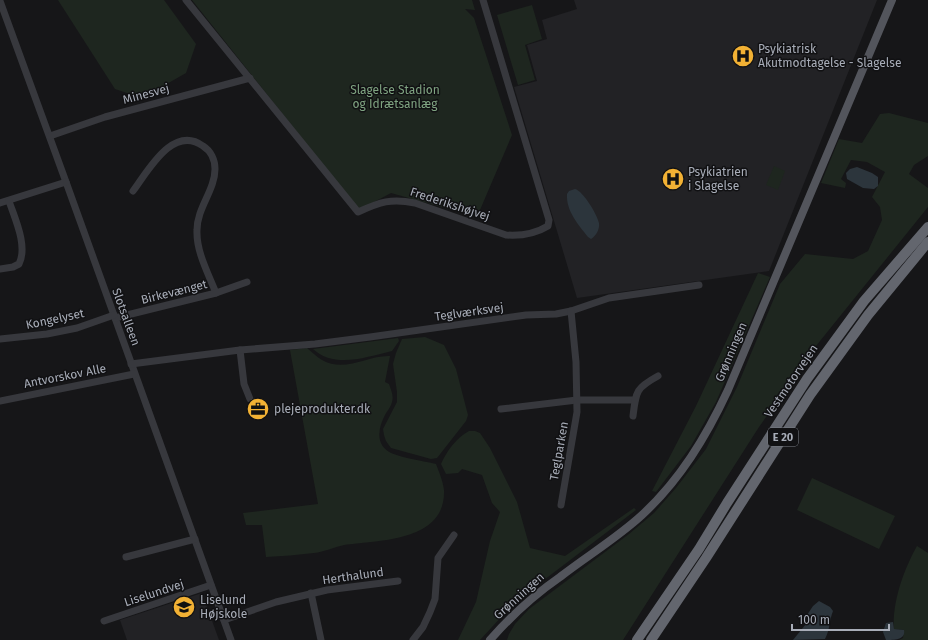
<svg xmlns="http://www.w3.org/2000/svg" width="928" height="640" viewBox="0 0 928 640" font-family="'Fira Sans',sans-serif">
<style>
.built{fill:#222225}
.green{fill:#1e261f}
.water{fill:#2c353c}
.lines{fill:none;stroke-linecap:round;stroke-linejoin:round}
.minor{stroke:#37383d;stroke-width:7}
.major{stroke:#53555c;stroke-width:8}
.highway{stroke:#63666e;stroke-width:10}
.labels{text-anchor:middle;stroke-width:3;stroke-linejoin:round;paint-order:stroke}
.shield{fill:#111113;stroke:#7b7e86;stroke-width:1}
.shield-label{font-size:11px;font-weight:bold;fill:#a8adb8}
.poi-label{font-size:12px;fill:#a8adb8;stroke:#111113;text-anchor:start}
.park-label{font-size:12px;fill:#7fa381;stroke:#111113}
.street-label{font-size:12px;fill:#a8adb8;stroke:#111113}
</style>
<rect width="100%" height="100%" fill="#161618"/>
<g class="built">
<path d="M574,0h303l-108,271 -192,27 -63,-211 23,-6 -10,-36 20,-6 -5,-19 35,-11z"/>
<path d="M202,593l17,47h-92l-7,-20z"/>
</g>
<g class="green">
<path d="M58,0h106l32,44 -10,29 -44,25 -27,-9z"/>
<path d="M192,0h280l3,10 -10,-1 9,9 38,117 -35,82 -86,-24 -32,17z"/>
<path d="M532,5l10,34 -17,6 10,35 -17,5 -21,-70z"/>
<path d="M889,113l39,10v33l-14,9 -5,9 19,14v19l-112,139 -57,81 -136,213h-116l2,-6 6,-10 14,-15 100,-75 25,-21 22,-25 30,-39 31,-62 43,-103 25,-30 48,5 15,-8 14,-31 -2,-13 -8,-10 13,-25 -18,-10 -16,-2 -10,19 5,4 -1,5 -24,-5 18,-44 23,4 18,-29z"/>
<path d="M774,166l11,5 -7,19 -12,-5z"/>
<path d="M758,273l12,4 -54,125 -25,44 -35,46 -4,-1 44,-85z"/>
<path d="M425,337l19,8 12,24 12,46 -2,6 -29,37 -6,1 -40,-11 -5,-7 -2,-6 -1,-6 14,-27v-10l-4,-28 3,-11 6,-14z"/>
<path d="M398,338l1,3 -7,10c-26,6 -57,18 -79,-2z"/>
<path d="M307,348c5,4 10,9 15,12 23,13 46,-5 68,-4l-5,26 4,2c2,6 5,12 3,18 -1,5 -5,9 -7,13 -7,13 -10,30 6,38 12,5 32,8 45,11 3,8 7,17 8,26 2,52 -65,50 -100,55 -10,2 -20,7 -30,8 -16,2 -32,3 -48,4l-4,-32h-16l-3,-12 75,-9 -28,-154z"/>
<path d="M469,431h6l5,2 10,15 27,54 13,46 35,8 69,-48 2,2 -121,92 -35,38h-22l18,-38 14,-61 10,-29 -8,-9 -10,-28 -20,-6 -4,4 -12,1 -5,-10c5,-12 16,-27 28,-33z"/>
<path d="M812,478l83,38 -16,33 -82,-39z"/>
<path d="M917,546l11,7v87h-29l4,-2 1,-8 -10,-1c-2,-27 10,-60 23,-83z"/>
</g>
<g class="water">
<path d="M857,167l15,6 6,4v9l-4,3 -11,-1 -16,-9 -1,-6 4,-4z"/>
<path d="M575,189c8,2 22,25 24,34 1,6 -3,13 -8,16l-3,-2c-10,-13 -22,-26 -21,-43l2,-3z"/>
<path d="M819,601l11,6 3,4c-4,10 -3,19 -8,28l-32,1 13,-16 1,-9 6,-9z"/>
<path d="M893,622l1,7 10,1c2,10 -10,10 -18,10l-3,-8 3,-9z"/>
</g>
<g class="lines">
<g class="minor">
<path d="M186,0l172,212c22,-10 33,-14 57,-9l91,32c15,1 29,-1 42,-9l1,-6 -66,-220"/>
<path d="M0,1l66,181 165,458"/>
<path d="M50,136l55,-19 145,-39"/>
<path d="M133,191c15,-20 40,-67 70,-45 8,5 12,14 12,23 0,21 -18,39 -18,61 -1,21 11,43 19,63"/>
<path d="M0,203l66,-21"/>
<path d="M0,269l13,-2 6,-3c9,-18 -4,-45 -10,-63"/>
<path d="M115,318l101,-25 31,-11"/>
<path d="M0,339l47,-5 30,-6 37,-13"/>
<path d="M240,350l4,34 6,15"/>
<path d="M131,364l109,-14 75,-6 55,-7 156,-22 30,-1 15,-3 38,-13 90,-13"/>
<path d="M0,401l134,-27"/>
<path d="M501,409l76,-9h58"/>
<path d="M633,416c3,-25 3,-28 25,-40"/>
<path d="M561,505l16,-93 -1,-50 -5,-51"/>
<path d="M126,557l69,-18"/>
<path d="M311,593l10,47"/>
<path d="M224,620l52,-18 51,-12 71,-9"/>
<path d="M104,621l107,-36"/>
<path d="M413,640l10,-13 7,-15 5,-13 3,-41 16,-23"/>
</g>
<path class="major" d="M490,640c21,-24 44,-45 70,-63 27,-21 57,-39 82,-62 38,-35 64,-78 86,-125l164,-390"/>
<g class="highway">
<path d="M637,640l62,-91 28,-46 80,-124 57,-78 64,-74"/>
<path d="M651,640l55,-82 104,-163 58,-80 60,-73"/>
</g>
</g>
<defs>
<g id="hospital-disc" transform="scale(1.15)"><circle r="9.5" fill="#f2b134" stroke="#111113"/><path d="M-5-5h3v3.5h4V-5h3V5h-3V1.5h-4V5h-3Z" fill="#111"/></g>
<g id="office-disc" transform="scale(1.15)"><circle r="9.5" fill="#f2b134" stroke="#111113"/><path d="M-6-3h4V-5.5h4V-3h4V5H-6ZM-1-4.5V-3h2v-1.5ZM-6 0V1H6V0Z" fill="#111"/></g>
<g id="university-disc" transform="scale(1.15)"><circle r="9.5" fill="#f2b134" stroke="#111113"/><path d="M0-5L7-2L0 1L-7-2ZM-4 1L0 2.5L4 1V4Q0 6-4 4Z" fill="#111"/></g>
</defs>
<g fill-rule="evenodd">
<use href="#hospital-disc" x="743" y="56"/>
<use href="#hospital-disc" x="673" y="179"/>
<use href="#office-disc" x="258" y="409"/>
<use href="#university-disc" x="184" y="607"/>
</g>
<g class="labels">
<rect class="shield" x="768" y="428" width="30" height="18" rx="3"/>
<g class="shield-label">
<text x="783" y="441">E 20</text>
</g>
<g class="poi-label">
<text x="758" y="53">Psykiatrisk<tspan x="758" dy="14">Akutmodtagelse - Slagelse</tspan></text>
<text x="688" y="176">Psykiatrien<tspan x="688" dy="14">i Slagelse</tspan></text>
<text x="274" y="413">plejeprodukter.dk</text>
<text x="200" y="604">Liselund<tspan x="200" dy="14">Højskole</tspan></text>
</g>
<g class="park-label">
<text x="395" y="94">Slagelse Stadion<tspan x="395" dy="14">og Idrætsanlæg</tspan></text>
</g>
<g class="street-label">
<text transform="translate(146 94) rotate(-15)" y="4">Minesvej</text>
<text transform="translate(450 204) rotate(18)" y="4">Frederikshøjvej</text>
<text transform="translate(174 292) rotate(-14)" y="4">Birkevænget</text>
<text transform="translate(469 312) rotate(-8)" y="4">Teglværksvej</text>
<text transform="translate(126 317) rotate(70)" y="4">Slotsalleen</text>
<text transform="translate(55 319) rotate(-12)" y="4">Kongelyset</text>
<text transform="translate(731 352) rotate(-67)" y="4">Grønningen</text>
<text transform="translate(65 376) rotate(-11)" y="4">Antvorskov Alle</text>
<text transform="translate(791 381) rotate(-56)" y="4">Vestmotorvejen</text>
<text transform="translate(559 451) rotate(-80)" y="4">Teglparken</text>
<text transform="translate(353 576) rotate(-8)" y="4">Herthalund</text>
<text transform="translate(154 593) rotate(-18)" y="4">Liselundvej</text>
<text transform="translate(519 596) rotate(-42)" y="4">Grønningen</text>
</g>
</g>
<path d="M792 624v6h97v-6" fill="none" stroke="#a8adb8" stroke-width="2"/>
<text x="798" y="624" font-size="12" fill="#a8adb8" stroke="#111113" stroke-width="3" paint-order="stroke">100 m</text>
</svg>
